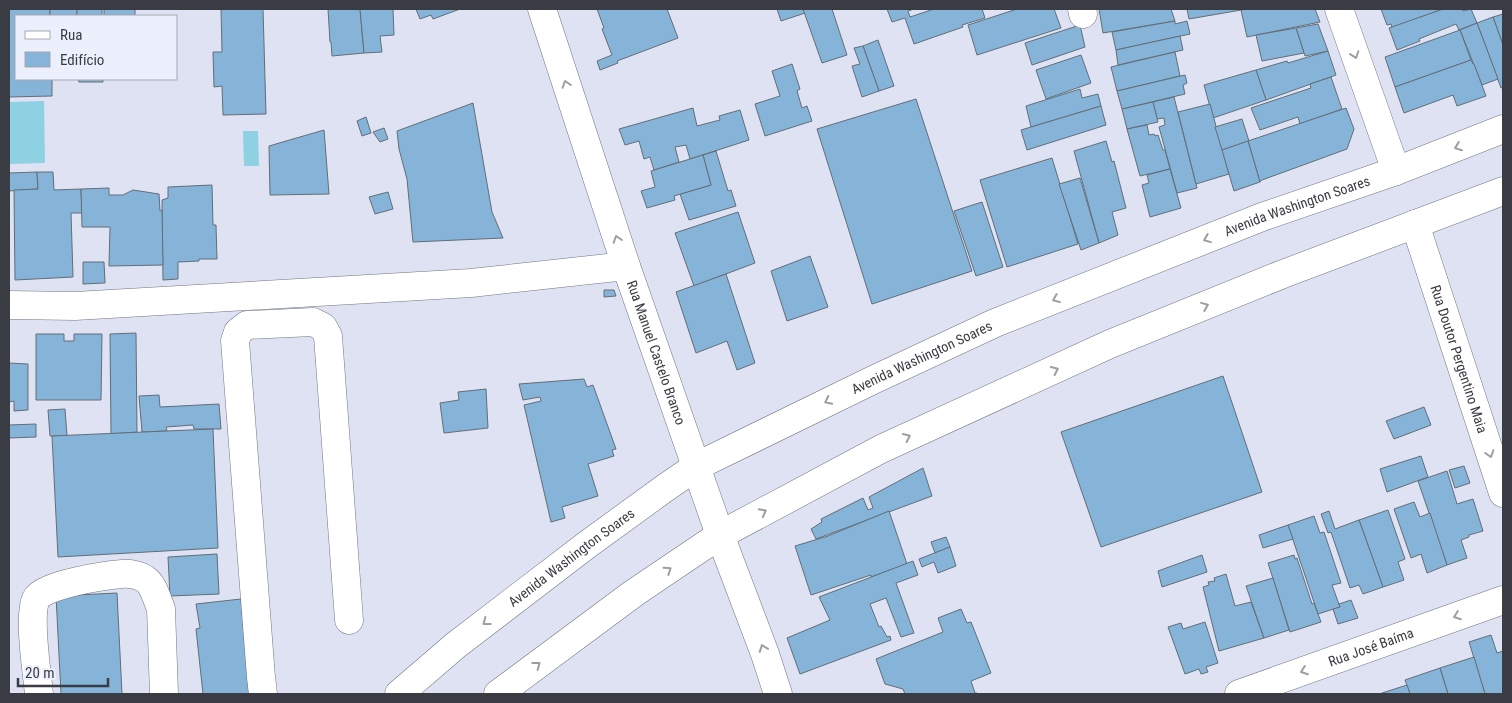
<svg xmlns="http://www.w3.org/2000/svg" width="1512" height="703" viewBox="0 0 1512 703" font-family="'Roboto Condensed',sans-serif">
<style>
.water{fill:#8ed1e2}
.building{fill:#86b3d8;stroke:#626e78}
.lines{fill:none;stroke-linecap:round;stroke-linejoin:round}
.minor-casing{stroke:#717583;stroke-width:29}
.highway-casing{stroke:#717583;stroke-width:29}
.minor{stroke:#fff;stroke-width:28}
.highway{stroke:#fff;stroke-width:28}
.oneway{stroke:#9c9ea1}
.labels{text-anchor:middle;stroke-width:4;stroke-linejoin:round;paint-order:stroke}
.street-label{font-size:14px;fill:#3a3c43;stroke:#ecf0fc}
</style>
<rect width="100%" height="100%" fill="#dee2f2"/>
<g class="water">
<path d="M44,101l1,62 -36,1v-62z"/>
<path d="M243,131h15l1,35h-15z"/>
</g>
<g class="building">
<path d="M9,9h41v7h-34v63h36v17l-43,1z"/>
<rect x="50" y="9" width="27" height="7"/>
<rect x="77" y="9" width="25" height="7"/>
<rect x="104" y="9" width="31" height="7"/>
<path d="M221,9h42l3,105 -43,1 -1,-29 -8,1 -1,-35h9z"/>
<path d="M328,9h32l4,44 -32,3 -1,-14h-1z"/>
<path d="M360,9h33l1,26 -14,1 2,16 -18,1z"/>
<path d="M416,9h44l-27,10 -2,-4 -11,4z"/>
<path d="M597,9h70l11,29 -61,23 1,2 -18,7 -3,-9 15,-6 -10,-26 2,-1z"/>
<path d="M777,9h26l2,4 -24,8z"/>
<path d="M803,9h29l15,46 -25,8z"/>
<path d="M887,9h27l-6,2 2,6 24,-8h48l3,9 -23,7 1,2 -49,17 -9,-26 -13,4z"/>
<path d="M1017,9h37l7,19 -84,27 -9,-30z"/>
<path d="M1099,9h72l4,12 -72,12z"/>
<path d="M1187,9h60l-58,10z"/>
<path d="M1247,9h68l5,13 -73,15 -6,-27z"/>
<path d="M1381,9h62l-51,19 -1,-4 -4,1z"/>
<path d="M1443,9h19l1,2 8,-2 6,14 -18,7 -3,-6 -37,15 1,2 -23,9 -8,-22z"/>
<path d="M1503,14v31l-10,-28z"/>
<path d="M1493,17l10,28v42l-2,1 -24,-65z"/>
<path d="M1175,21v3l12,-3 3,13 -74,16 -4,-18z"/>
<path d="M1477,23l21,56 -16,6 -22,-55z"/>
<path d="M1318,24l10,27 -23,5 -9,-28z"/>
<path d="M1080,25l5,22 -53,18 -7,-22z"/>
<path d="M1296,28l8,25 -42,8 -6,-26z"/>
<path d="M1460,30l11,30 -76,27 -10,-30z"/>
<path d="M1180,36l3,14 -65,15 -2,-15z"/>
<path d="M878,40l16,46 -15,5 -16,-45z"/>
<path d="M863,46l16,45 -17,6 -10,-31 8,-2 -6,-16z"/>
<path d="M1328,51l8,24 -70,25 -10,-30 31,-9 1,2z"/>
<path d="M1175,52l5,24 -63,15 -6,-24z"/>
<path d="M1081,55l10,28 -45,16 -10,-29z"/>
<path d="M1471,60l2,4h1l12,32 -29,10 -4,-11 -49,18 -9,-26z"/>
<path d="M792,64l8,25 -3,2 5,17 5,-2 5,15 -47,15 -10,-32 25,-8 -8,-25z"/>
<path d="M1256,70l10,30 -53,18 -9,-33z"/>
<path d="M1185,75l2,8 -4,2 2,9 -63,15 -5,-18z"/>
<path d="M1331,77l11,32 -42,15 -2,-7 -38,13 -9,-22 60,-20 -1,-4z"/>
<path d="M78,79h25v3h-24z"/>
<path d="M1080,89l2,9 16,-4 3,12 -70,21 -5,-21z"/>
<path d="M1174,97l23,91 -20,5 -18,-66 6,-2 -1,-7 -7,1 -4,-17z"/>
<path d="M916,99l56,172 -100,33 -55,-175z"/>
<path d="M1153,102l5,20 -31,7 -5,-20z"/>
<path d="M473,103l19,109 11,26 -90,4 -6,-63 -8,-30 -2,-18z"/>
<path d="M1210,104l19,70 -33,10 -18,-72z"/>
<path d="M1101,106l5,19 -79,25 -6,-20z"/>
<path d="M693,108l4,18 23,-6 -1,-4 21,-6 9,30 -59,19 -4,-14 -11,2 4,15 -25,8 -4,-13 -6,2 -5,-18 -14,4 -6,-16z"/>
<path d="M1346,108l8,21 -7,20 -85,31 -2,2 -12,-41z"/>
<path d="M366,117l5,16 -9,3 -5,-15z"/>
<path d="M1242,119l7,22 -27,9 -7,-23z"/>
<path d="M1147,125l2,10 5,-1 1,2 3,-1 5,15h2l5,19 -30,7 -13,-47z"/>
<path d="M384,128l4,11 -8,3 -7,-10z"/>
<path d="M324,130l5,64 -59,1 -1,-49z"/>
<path d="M1106,141l6,21 2,-1 12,47 -14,4 6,23 -19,8 -25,-92z"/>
<path d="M1248,141l12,41 -26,9 -12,-41z"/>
<path d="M716,151l12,40 3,-1 5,16 -47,14 -9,-26 31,-9 -8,-30z"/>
<path d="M703,155l8,30 -37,11 1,4 -28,8 -6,-17 14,-4 -4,-16z"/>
<path d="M1052,158l26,86 -71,23 -27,-87z"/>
<path d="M1170,169l11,39 -31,9 -8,-32 7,-2 -2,-8z"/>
<path d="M37,172l1,17 -29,2v-18z"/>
<path d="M37,172h16l1,18 27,-1 1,24h-11l2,64 -58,3 -1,-90 24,-1z"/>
<path d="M1080,178l19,65 -18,7 -22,-66z"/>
<path d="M212,185l1,40h3l1,34h-18v2l-21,1v17l-15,1 -1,-80 6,-2v-11z"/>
<path d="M109,188v7h14l10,-5 26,4 1,17 2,-1 1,55 -54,1 1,-39h-28l-1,-38z"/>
<path d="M388,192l5,17 -18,5 -6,-17z"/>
<path d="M982,202l21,65 -27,9 -22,-65z"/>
<path d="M738,212l17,51 -61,23 -19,-53z"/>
<path d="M810,256l18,51 -41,14 -16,-50z"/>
<path d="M83,262h21l1,21 -22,1z"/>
<path d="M726,274l29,89 -18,7 -10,-29 -31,12 -20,-61z"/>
<path d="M604,290h10l2,6 -12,1z"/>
<path d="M136,333l1,99 -26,2 -1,-100z"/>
<path d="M36,334h28v7h10v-7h28l-1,66h-65z"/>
<path d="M9,363l19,1v46l-14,1v-10l-5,1z"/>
<path d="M1223,376l39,116 -161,55 -40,-115z"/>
<path d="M584,379l3,8 6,-2 23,64 -4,1 2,6 -26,8 10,32 -36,11 3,11 -14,4 -27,-117 17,-4 -1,-4 -17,3 -4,-16z"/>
<path d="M486,389l2,39 -44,5 -4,-30 19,-3 -1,-8z"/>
<path d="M159,395l1,12 59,-3 2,25h-27l-1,-4 -27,2 1,4 -25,1 -3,-36z"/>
<path d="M1424,407l7,18 -37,14 -8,-18z"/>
<path d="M65,409l2,27h-17l-2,-26z"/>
<path d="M36,424v13l-27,1v-13z"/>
<path d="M213,429l5,119 -160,9 -6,-121z"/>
<path d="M1421,456l7,21 -41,15 -7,-23z"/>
<path d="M1464,466l6,17 -15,5 -6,-18z"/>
<path d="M923,468l9,28 -116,43 -5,-10 11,-7 -1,-3 42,-21 5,12 5,-2 -4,-11z"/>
<path d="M1447,471l10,33 16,-5 10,32 -14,4v2l-8,3 6,18 -20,7 -29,-84z"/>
<path d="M1414,502l6,15 10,-4 17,52 -20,8 -6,-19 -10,4 -17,-49z"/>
<path d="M1388,510l17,49 -7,3 6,18 -21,7 -24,-67z"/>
<path d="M889,511l18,53 -36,13v-2l-60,20 -16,-49 33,-10z"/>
<path d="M1329,511l6,18 24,-9 24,67 -20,7 -4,-9 -9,3 -19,-56 -3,1 -7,-19z"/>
<path d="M1314,516l6,17 4,-1 17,51 -9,2 8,22 -22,7 -30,-89z"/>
<path d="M1288,525l5,14 -30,9 -4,-13z"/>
<path d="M946,537l4,10 -15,6 -4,-11z"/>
<path d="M950,547l6,19 -18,7 -4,-11 -12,5 -3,-8z"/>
<path d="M217,554l2,40 -49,2 -2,-39z"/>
<path d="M1202,555l5,17 -45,15 -4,-16z"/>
<path d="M1294,555l1,4 2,-1 15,46 2,-1 7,19 -31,10 -22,-69z"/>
<path d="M913,561l5,14 -22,8 18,50 -13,4 -15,-39 -16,6 9,23 2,-1 6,11 3,-1 1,4 -91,34 -13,-36 43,-18 -11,-23z"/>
<path d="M1226,574l9,32 16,-4 13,36 -45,13 -16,-64 6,-2 -1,-3 7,-1 -1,-3z"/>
<path d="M1273,578l16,52 -25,8 -18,-52z"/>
<path d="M117,593l5,101h-61l-5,-98z"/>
<path d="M241,599l8,95h-46l-7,-65 4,-1 -4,-24z"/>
<path d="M1351,600l7,18 -20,6 -5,-15 7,-2 -1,-3z"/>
<path d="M961,609l6,14 4,-1 20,51 -20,8 4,12h2l1,1h-73l-2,-5 -18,-5 -9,-25 67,-27 -5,-14z"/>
<path d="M1205,622l13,41 -12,4 2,5 -7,2 -2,-5 -14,5 -17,-47 13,-4 2,6z"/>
<path d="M1491,635l6,18 6,-2v43h-18l-16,-52z"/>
<path d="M1474,657l11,37h-37l-8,-26z"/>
<path d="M1440,668l8,26h-38l-5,-14z"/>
<path d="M1407,685l3,9h-31z"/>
</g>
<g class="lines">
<g class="minor-casing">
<g id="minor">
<path id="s1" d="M542,9l84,257 94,269 45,119 13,40"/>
<path d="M1082,9l1,5"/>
<path d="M1339,9l57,162"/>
<path id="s2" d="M1415,224l88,269"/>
<path d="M9,305l66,1 396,-23 155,-17"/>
<path d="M39,694c-2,-21 -11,-78 -3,-95 6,-14 70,-24 86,-25 7,-1 17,1 23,5 8,5 12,20 16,30l3,85"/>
<path d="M263,694l-2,-17 -26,-336 3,-9 9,-7 66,-3 10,5 5,9 21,284"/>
<path id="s3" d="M1239,694l264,-94"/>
</g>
</g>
<g class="highway-casing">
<g id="highway">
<path id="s4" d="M399,694l57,-49 132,-101 77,-56 32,-22 176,-86 122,-57 267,-106 134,-46 107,-42"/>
<path d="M498,694l136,-101 86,-58 161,-86 229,-105 173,-70 220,-83"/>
</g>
</g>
<use href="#minor" class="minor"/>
<use href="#highway" class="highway"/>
</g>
<defs><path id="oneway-chevron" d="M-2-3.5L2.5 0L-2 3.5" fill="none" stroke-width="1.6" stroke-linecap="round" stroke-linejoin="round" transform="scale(1.25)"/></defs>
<g class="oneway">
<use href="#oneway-chevron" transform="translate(1355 55) rotate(71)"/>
<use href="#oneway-chevron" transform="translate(566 84) rotate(-108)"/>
<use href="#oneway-chevron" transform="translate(1458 147) rotate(159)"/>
<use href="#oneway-chevron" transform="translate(617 239) rotate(-108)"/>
<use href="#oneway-chevron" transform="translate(1207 239) rotate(158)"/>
<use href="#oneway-chevron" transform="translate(1056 299) rotate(158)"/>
<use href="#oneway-chevron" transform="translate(1205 306) rotate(-22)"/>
<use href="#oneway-chevron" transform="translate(1055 370) rotate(-25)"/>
<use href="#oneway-chevron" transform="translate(828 401) rotate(154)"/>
<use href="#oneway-chevron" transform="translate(907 437) rotate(-25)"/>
<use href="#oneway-chevron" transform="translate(1490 454) rotate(72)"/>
<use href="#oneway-chevron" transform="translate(763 512) rotate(-28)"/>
<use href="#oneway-chevron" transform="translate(668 570) rotate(-34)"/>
<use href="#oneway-chevron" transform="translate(1457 616) rotate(160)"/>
<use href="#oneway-chevron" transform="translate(486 622) rotate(143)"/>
<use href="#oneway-chevron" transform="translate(763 648) rotate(-110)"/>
<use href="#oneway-chevron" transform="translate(537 665) rotate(-37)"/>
<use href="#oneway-chevron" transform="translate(1304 671) rotate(160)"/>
</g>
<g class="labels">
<g class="street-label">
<text dy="5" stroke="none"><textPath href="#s4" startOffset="1030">Avenida Washington Soares</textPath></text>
<text dy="5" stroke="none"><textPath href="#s1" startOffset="362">Rua Manuel Castelo Branco</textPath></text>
<text dy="5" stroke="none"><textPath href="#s4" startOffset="625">Avenida Washington Soares</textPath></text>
<text dy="5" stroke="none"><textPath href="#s2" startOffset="142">Rua Doutor Pergentino Maia</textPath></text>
<text dy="5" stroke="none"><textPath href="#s4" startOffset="220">Avenida Washington Soares</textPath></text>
<text dy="5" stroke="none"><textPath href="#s3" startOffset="140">Rua José Baíma</textPath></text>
</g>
</g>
<rect width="1512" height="703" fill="none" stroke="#3a3c43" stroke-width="20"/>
<rect x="15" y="15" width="162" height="65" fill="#ecf0fc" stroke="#a5a8b2"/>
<rect x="25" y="31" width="25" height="8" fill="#ffffff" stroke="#a5a8b2"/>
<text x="60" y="40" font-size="15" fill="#3a3c43">Rua</text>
<rect x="25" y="52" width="25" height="15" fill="#86b3d8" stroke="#a5a8b2"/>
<text x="60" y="65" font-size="15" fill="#3a3c43">Edifício</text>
<path d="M18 678v8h90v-8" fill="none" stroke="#3a3c43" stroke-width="2.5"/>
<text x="25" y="678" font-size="15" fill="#3a3c43" stroke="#ecf0fc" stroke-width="4" paint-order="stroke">20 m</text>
</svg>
